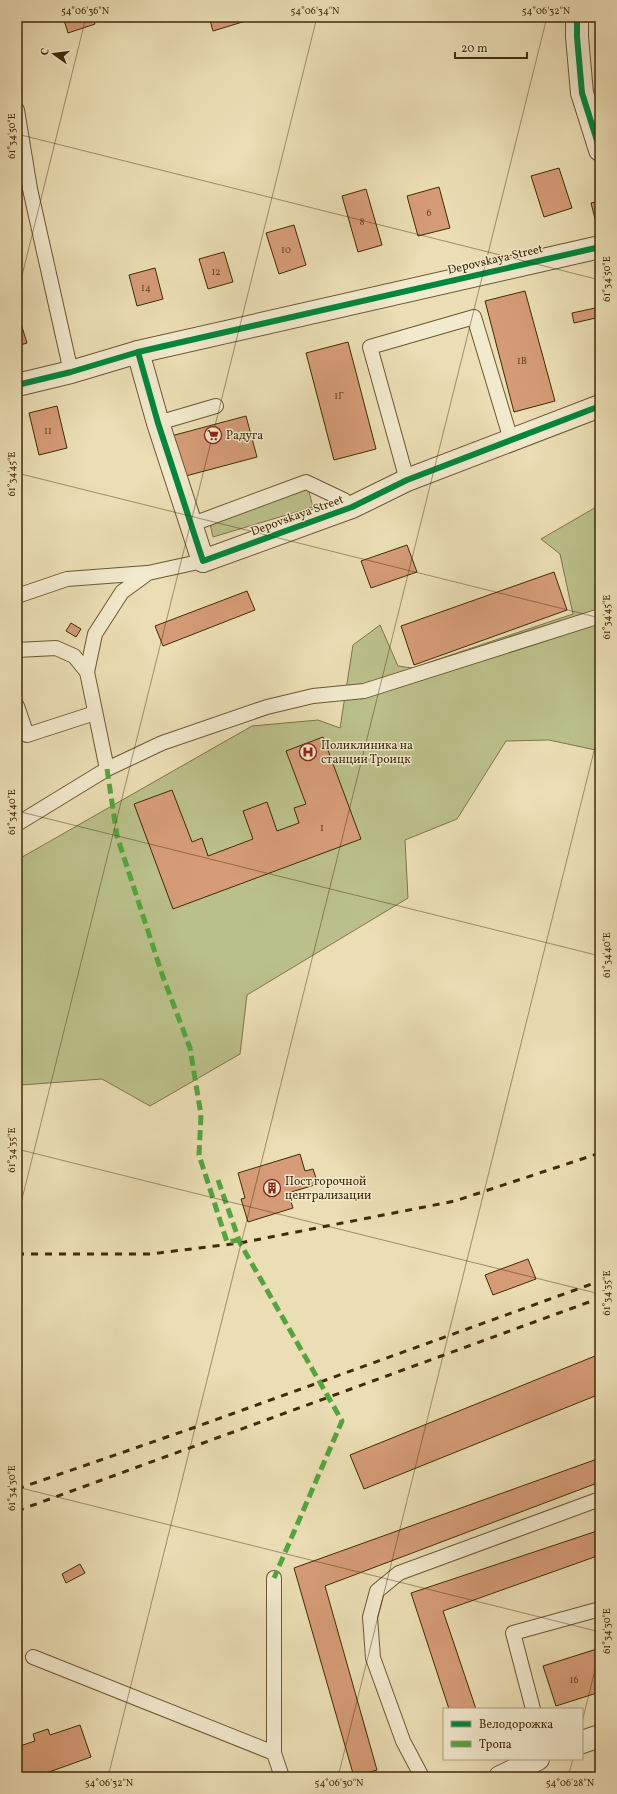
<svg xmlns="http://www.w3.org/2000/svg" width="617" height="1794" viewBox="0 0 617 1794" font-family="Vollkorn,serif">
<style>
.green{fill:#bbc08a;stroke:#7e7548}
.building{fill:#d59c77;stroke:#412a06}
.lines{fill:none;stroke-linecap:round;stroke-linejoin:round}
.service-casing{stroke:#6c5732;stroke-width:16}
.minor-casing{stroke:#6c5732;stroke-width:24}
.service{stroke:#f2eace;stroke-width:14}
.minor{stroke:#f2eace;stroke-width:22}
.rail{stroke:#412a06;stroke-width:3;stroke-dasharray:7 7;stroke-linecap:butt}
.quiet{stroke:#55a43d;stroke-width:5;stroke-dasharray:10 5;stroke-linecap:butt}
.cycleway-casing{stroke:#f2eace;stroke-width:8}
.cycleway{stroke:#00873e;stroke-width:6}
.ticks{fill:none;stroke:#412a06;stroke-width:1;stroke-opacity:0.45}
.labels{text-anchor:middle;stroke-width:3;stroke-linejoin:round;paint-order:stroke}
.number-label{font-size:10px;fill:#664622}
.street-label{font-size:12px;fill:#412a06;stroke:#f2eace}
.poi-label{font-size:12px;fill:#412a06;stroke:#f2eace;text-anchor:start}
.neatline{fill:none;stroke:#412a06;stroke-width:1.5}
.ticks-label{font-size:10px;text-anchor:middle;fill:#412a06}
</style>
<rect width="100%" height="100%" fill="#ebdeb4"/>
<filter id="stains"><feTurbulence type="fractalNoise" baseFrequency=".005" numOctaves="4"/><feColorMatrix values="0 0 0 0 .2 0 0 0 0 .09 0 0 0 0 .02 0 0 0 .5 -.17"/></filter>
<radialGradient id="worn" r=".72"><stop offset=".6" stop-color="#630" stop-opacity="0"/><stop offset="1" stop-color="#630" stop-opacity=".3"/></radialGradient>
<g class="green">
<path d="M308,488l5,19 -100,30 -4,-18z"/>
<path d="M598,506l2,1v244l-51,-11 -43,1 -49,78 -52,21 3,58 -161,97 -7,59 -90,52 -48,-27 -81,6 -4,-11v-214l235,-134 66,-6 22,8 13,-83 27,-20 18,41 14,2 161,-54 -13,-60 -19,-15z"/>
</g>
<g class="building">
<path d="M63,17h30l2,7 -27,9z"/>
<path d="M209,17h39l1,3 -36,11z"/>
<path d="M559,168l13,40 -28,9 -13,-41z"/>
<path d="M439,187l11,41 -32,8 -11,-40z"/>
<path d="M366,189l16,56 -24,7 -16,-56z"/>
<path d="M600,201v37l-9,-35z"/>
<path d="M294,225l12,40 -27,9 -13,-41z"/>
<path d="M224,252l9,30 -25,7 -9,-30z"/>
<path d="M155,268l8,31 -26,7 -8,-31z"/>
<path d="M525,291l30,110 -41,11 -29,-111z"/>
<path d="M600,307v10l-26,6 -2,-10z"/>
<path d="M17,311l10,32 -10,3z"/>
<path d="M348,342l28,107 -42,11 -28,-107z"/>
<path d="M57,406l10,42 -28,7 -10,-42z"/>
<path d="M246,416l11,41 -75,20 -11,-41z"/>
<path d="M407,545l10,27 -46,16 -10,-27z"/>
<path d="M554,572l13,38 -153,55 -13,-39z"/>
<path d="M247,591l8,19 -92,36 -8,-20z"/>
<path d="M71,623l10,6 -5,8 -10,-6z"/>
<path d="M323,737l38,102 -188,70 -39,-105 38,-14 20,52 10,-4 6,18 45,-17 -10,-28 24,-9 10,29 22,-8 -5,-15 12,-4 -20,-53z"/>
<path d="M300,1154l5,17 8,-2 5,15 -30,9 5,15 -45,14 -7,-23 4,-1 -7,-25z"/>
<path d="M528,1259l8,20 -43,16 -8,-20z"/>
<path d="M600,1354v40l-236,95 -14,-34z"/>
<path d="M600,1458v24l-275,104 52,184 -23,7 -60,-209z"/>
<path d="M600,1530v25l-157,56 33,98h-27l-38,-116z"/>
<path d="M80,1564l5,9 -19,10 -4,-9z"/>
<path d="M600,1648v44l-44,14 -13,-40z"/>
<path d="M80,1725l11,32 -56,20h-18v-30l18,-6 -2,-7 15,-5 2,6z"/>
</g>
<g class="lines">
<g class="service-casing">
<g id="service">
<path d="M17,110l13,79 41,183"/>
<path d="M158,423l58,-17"/>
<path d="M407,480l-37,-133 104,-30 37,123"/>
<path d="M190,525l116,-43 38,18 8,7"/>
<path d="M17,596l50,-17 80,-6"/>
<path d="M17,650l39,-2 18,8 13,16 8,-38 27,-42 26,-19 55,-12"/>
<path d="M87,672l20,97 55,-26 105,-36 46,-11 51,-5 236,-75"/>
<path d="M17,706l10,29 68,-22"/>
<path d="M17,824l90,-55"/>
<path d="M274,1578v175"/>
<path d="M33,1657l241,96 8,24"/>
<path d="M533,1709l-20,-76 87,-24"/>
<path d="M422,1777l-19,-36 -30,-83 -3,-41 7,-26 22,-18 201,-74"/>
</g>
</g>
<g class="minor-casing">
<g id="minor">
<path d="M577,17v20l5,56 18,57"/>
<path d="M138,352l20,71 45,138 149,-54 55,-27 193,-74"/>
<path d="M17,385l54,-13 67,-20 462,-105"/>
<path d="M582,1742l18,-6"/>
<path d="M500,1777l38,-18"/>
</g>
</g>
<use href="#service" class="service"/>
<use href="#minor" class="minor"/>
<g class="rail">
<path d="M17,1254h133l90,-11 215,-42 145,-48"/>
<path d="M17,1489l173,-60 410,-148"/>
<path d="M17,1511l583,-213"/>
</g>
<g class="quiet">
<path d="M107,769l10,67 46,141 27,71 11,67 -2,40 28,87 12,-2"/>
<path d="M218,1180l22,63 102,178 -68,157"/>
</g>
<g class="cycleway-casing">
<g id="cycleway">
<path d="M577,17v20l5,56 18,57"/>
<path d="M138,352l20,71 45,138 149,-54 55,-27 193,-74"/>
<path d="M17,385l54,-13 67,-20 462,-105"/>
</g>
</g>
<use href="#cycleway" class="cycleway"/>
</g>
<path class="ticks" d="M17,134l583,146M17,296l69,-279M17,473l583,145M17,811l583,145M17,1149l583,145M17,1219l300,-1202M17,1487l583,145M582,1722l18,-72M108,1777l439,-1760M338,1777l262,-1050M568,1777l5,-18"/>
<defs>
<g id="supermarket-ring" transform="scale(0.9)"><circle r="9.5" fill="#f2eace" stroke="#8f2418" stroke-width="1.5"/><path d="M-6-5.5h2.5l.6 2H6L4.5 2H-2.5L-4.4-4H-6ZM-1.5 3.2a1.3 1.3 0 1 0 .1 0ZM3 3.2a1.3 1.3 0 1 0 .1 0Z" fill="#8f2418"/></g>
<g id="hospital-ring" transform="scale(0.9)"><circle r="9.5" fill="#f2eace" stroke="#8f2418" stroke-width="1.5"/><path d="M-5-5h3v3.5h4V-5h3V5h-3V1.5h-4V5h-3Z" fill="#8f2418"/></g>
<g id="building-ring" transform="scale(0.9)"><circle r="9.5" fill="#f2eace" stroke="#8f2418" stroke-width="1.5"/><path d="M-4-6H4V6H1V3H-1V6H-4ZM-2.5-4.3h1.7v1.8h-1.7ZM.8-4.3h1.7v1.8H.8ZM-2.5-1h1.7V.8h-1.7ZM.8-1h1.7V.8H.8Z" fill="#8f2418"/></g>
</defs>
<g fill-rule="evenodd">
<use href="#supermarket-ring" x="213" y="435"/>
<use href="#hospital-ring" x="308" y="752"/>
<use href="#building-ring" x="272" y="1188"/>
</g>
<g class="labels">
<g class="number-label">
<text x="429" y="216">6</text>
<text x="362" y="225">8</text>
<text x="286" y="253">10</text>
<text x="216" y="275">12</text>
<text x="146" y="291">14</text>
<text x="522" y="364">1В</text>
<text x="339" y="399">1Г</text>
<text x="48" y="434">11</text>
<text x="322" y="831">1</text>
<text x="574" y="1683">16</text>
</g>
<g class="street-label">
<text transform="translate(495 259) rotate(-13)" y="4">Depovskaya Street</text>
<text transform="translate(297 515) rotate(-20)" y="4">Depovskaya Street</text>
</g>
<g class="poi-label">
<text x="226" y="439">Радуга</text>
<text x="321" y="749">Поликлиника на<tspan x="321" dy="14">станции Троицк</tspan></text>
<text x="285" y="1185">Пост горочной<tspan x="285" dy="14">централизации</tspan></text>
</g>
</g>
<rect width="617" height="1794" fill="none" stroke="#ebdeb4" stroke-width="44"/>
<rect x="443" y="1708" width="140" height="52" fill="#f2eace" stroke="#ab9d7e"/>
<rect x="451" y="1721" width="20" height="6" fill="#00873e" stroke="#ab9d7e"/>
<text x="479" y="1728" font-size="12" fill="#412a06">Велодорожка</text>
<rect x="451" y="1741" width="20" height="6" fill="#55a43d" stroke="#ab9d7e"/>
<text x="479" y="1748" font-size="12" fill="#412a06">Тропа</text>
<g transform="translate(54 54) rotate(284)" stroke="#f2eace" stroke-width="3" paint-order="stroke">
<path d="M0-3L7 15L0 10L-7 15Z" fill="#412a06"/>
<text y="-6" font-size="11" font-weight="bold" text-anchor="middle" fill="#412a06">С</text>
</g>
<path d="M455 52v6h72v-6" fill="none" stroke="#412a06" stroke-width="2"/>
<text x="461" y="52" font-size="12" fill="#412a06" stroke="#f2eace" stroke-width="3" paint-order="stroke">20 m</text>
<rect x="22" y="22" width="573" height="1750" class="neatline"/>
<g class="ticks-label">
<text x="85" y="14">54°06'36"N</text>
<text x="315" y="14">54°06'34"N</text>
<text x="546" y="14">54°06'32"N</text>
<text transform="translate(11 136) rotate(-90)" y="4">61°34'50"E</text>
<text transform="translate(606 279) rotate(-90)" y="4">61°34'50"E</text>
<text transform="translate(11 474) rotate(-90)" y="4">61°34'45"E</text>
<text transform="translate(606 617) rotate(-90)" y="4">61°34'45"E</text>
<text transform="translate(11 812) rotate(-90)" y="4">61°34'40"E</text>
<text transform="translate(606 955) rotate(-90)" y="4">61°34'40"E</text>
<text transform="translate(11 1150) rotate(-90)" y="4">61°34'35"E</text>
<text transform="translate(606 1293) rotate(-90)" y="4">61°34'35"E</text>
<text transform="translate(11 1488) rotate(-90)" y="4">61°34'30"E</text>
<text transform="translate(606 1631) rotate(-90)" y="4">61°34'30"E</text>
<text x="109" y="1786">54°06'32"N</text>
<text x="339" y="1786">54°06'30"N</text>
<text x="570" y="1786">54°06'28"N</text>
</g>
<rect width="100%" height="100%" filter="url(#stains)"/>
<rect width="100%" height="100%" fill="url(#worn)"/>
</svg>
